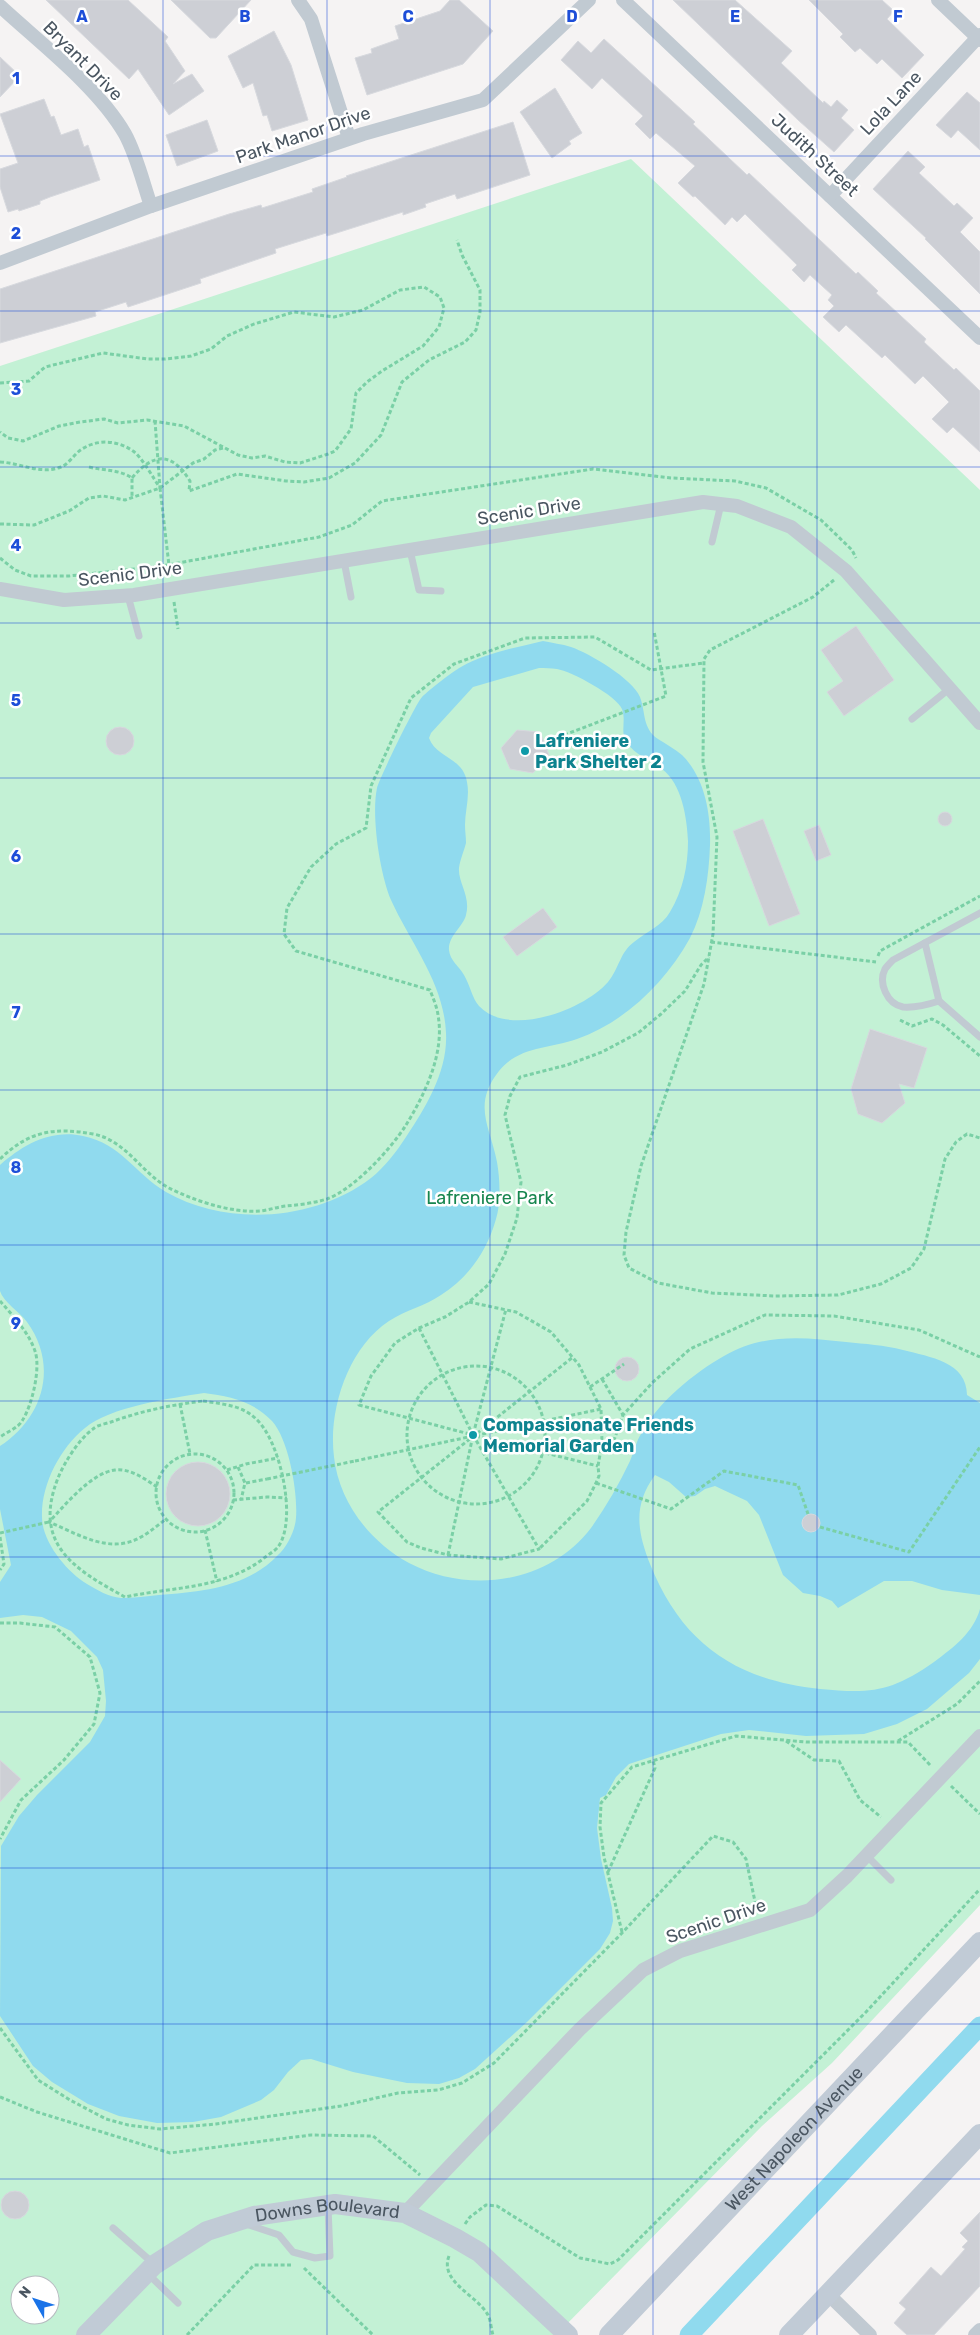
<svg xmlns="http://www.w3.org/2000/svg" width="980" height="2335" viewBox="0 0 980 2335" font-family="Rubik,sans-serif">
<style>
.green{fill:#c3f1d5;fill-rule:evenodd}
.water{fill:#90daee;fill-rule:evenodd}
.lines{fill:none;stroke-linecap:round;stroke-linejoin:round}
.canal{stroke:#90daee;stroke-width:19}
.building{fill:#cdcfd5;stroke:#d7d9de}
.path{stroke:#7ad0a6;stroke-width:3;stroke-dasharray:4 2.5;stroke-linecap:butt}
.lane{stroke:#c1cad2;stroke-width:7}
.street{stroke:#c1cad2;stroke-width:14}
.secondary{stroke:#c1cbd6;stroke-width:20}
.path-bridge{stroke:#7ad0a6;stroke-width:3;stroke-dasharray:4 2.5;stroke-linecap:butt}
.grid{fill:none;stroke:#1d4ed8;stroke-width:1;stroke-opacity:0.55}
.culture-dot{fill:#0f9aa8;stroke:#fff;stroke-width:2}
.labels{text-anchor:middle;stroke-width:5;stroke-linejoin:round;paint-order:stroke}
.street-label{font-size:18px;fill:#4a5661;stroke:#fff}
.culture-label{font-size:18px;font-weight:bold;fill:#0d838f;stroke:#fff;text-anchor:start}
.park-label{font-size:18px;fill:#17864f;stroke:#fff}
.grid-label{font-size:16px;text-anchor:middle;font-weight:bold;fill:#1d4ed8;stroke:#fff;stroke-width:5;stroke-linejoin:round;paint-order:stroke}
</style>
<rect width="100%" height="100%" fill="#f5f3f3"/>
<path class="green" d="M631,159l349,331v1415l-148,158 -70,63 -206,209h-556v-1969zM20,2285h30v30h-30z"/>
<path class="water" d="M543,641c9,2 19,3 28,6 18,6 62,32 69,50 6,16 2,31 18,42 8,5 17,10 24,16 23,23 29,59 28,90 -1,31 -6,66 -20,93 -25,45 -65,84 -113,101 -28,10 -58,7 -78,32 -27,34 -9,55 -2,91 3,17 4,41 -1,57 -9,32 -27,58 -55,76 -16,11 -35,15 -52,26 -41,27 -61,89 -55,136 5,45 36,85 75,106 61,32 140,20 182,-35 15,-21 28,-44 39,-67 4,-9 6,-19 11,-27 15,-30 54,-62 83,-78 40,-23 79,-19 122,-14 19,2 38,3 57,8 27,7 64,12 64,45l13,8v192l-38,-5 -30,-9h-28l-46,27 -6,-7 -12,-5 -17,-3 -20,-18 -24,-60 -12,-14 -32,-15 -10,3 -10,7 -9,1 -17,-15 -14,-7c-22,30 -18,56 -5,89 32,80 86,116 170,125 51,5 71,3 114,-27 20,-15 39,-29 46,-53v50l-11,14 -42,36 -30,15 -33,10 -58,2 -57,-6 -28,4 -92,30 -13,13 -10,18 -6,3 -3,30 4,31 11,49 1,13 -3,12 -10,16 -73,73 -52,47 -16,9 -20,6 -32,-1 -54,-11 -42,-13 -10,1 -13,12 -14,18 -13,10 -40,17 -28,5 -36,1 -38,-7 -31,-12 -36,-22 -19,-16 -33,-50 1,-170 18,-30 18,-21 53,-53 15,-26 1,-15 -3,-31 -6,-13 -26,-26 -29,-14 -19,-2 -23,3v-36l11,-17 -11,-56v-63c43,-28 59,-80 27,-124 -7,-10 -24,-20 -27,-31 0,-10 0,-24 0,-35 0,-30 0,-60 0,-91 23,-20 50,-36 83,-29 39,8 51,37 83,56 61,35 149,29 205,-14 13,-10 26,-27 35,-41 20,-30 42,-66 40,-104 -2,-50 -35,-89 -55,-133 -11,-26 -20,-84 -14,-112 2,-9 39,-85 45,-91 7,-7 30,-25 39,-30 25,-14 53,-19 82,-26zM539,668c6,0 12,0 18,1 14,2 60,27 65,40 4,10 -1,21 3,30 7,15 25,21 37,30 20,15 25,49 26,72 0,25 -5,49 -18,71 -8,14 -24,20 -36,30 -14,10 -15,27 -26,40 -24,28 -99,56 -129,24 -7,-8 -9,-21 -15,-31 -5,-9 -14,-14 -15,-25 -1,-14 14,-23 17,-35 5,-19 -8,-32 -7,-47 1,-8 5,-17 7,-25 0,-6 -1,-12 -1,-18 0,-14 5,-28 2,-43 -4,-25 -31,-24 -38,-44l2,-5 42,-46zM204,1393c25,3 49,8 68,28 17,19 26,72 24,97 -1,13 -9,29 -18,37 -31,33 -77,37 -119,40 -12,1 -25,3 -38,3 -12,-1 -24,-8 -34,-14 -20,-12 -45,-42 -45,-67 -1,-32 18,-69 43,-89 24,-21 87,-30 119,-35z"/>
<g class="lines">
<path class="canal" d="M689,2335l291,-309"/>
</g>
<g class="building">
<path d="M46,0h82l40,37 -3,4 20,30 -12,13 19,-10 12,17 -35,24 -31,-46 -9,10z"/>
<path d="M171,0h80l-35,38h-6z"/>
<path d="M450,0h9l34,31 -30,33 -96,31 -12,-37 17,-5 -1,-4 28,-10 -4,-13 45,-15z"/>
<path d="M673,0h62l57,51 -11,12 42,40 1,-2 7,6 6,-7 11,10 -7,8 13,12 -20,22 -36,-32z"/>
<path d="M809,0h73l12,11 -7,8 37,36 -22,23 -20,-19 -5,5 -17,-16 -5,4 -15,-15 3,-3z"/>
<path d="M274,31l17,34 17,55 -36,11 -5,-16 -4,1 -10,-33 -10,5 -15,-32z"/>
<path d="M604,39l91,83 -2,2 54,51 2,-2 107,101 2,-2 20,19 -2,2 50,46 -2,3 30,28 2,-2 24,23v61l-27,-25 -6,6 -15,-14 17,-17 -26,-26 -8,8 -30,-29 -3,3 -36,-33 -7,7 -16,-15 11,-11 -6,-6 4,-5 -22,-20 -6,7 -12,-12 5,-5 -52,-51 -8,8 -5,-5 -7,8 -30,-29 -2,1 -15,-14 17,-17 -39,-33 -6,6 -15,-15 8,-8 -41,-38 -10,11 -31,-29 17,-19 13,12z"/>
<path d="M0,57l20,19 -20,21z"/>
<path d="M555,88l27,45 -13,8 2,3 -19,14 -32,-46z"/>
<path d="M967,92l13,11v47l-22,-20 -7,8 -15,-13z"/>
<path d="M44,99l7,18 3,-1 7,19 17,-6 6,18 4,-2 12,35 -50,17 -10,4v3l-21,7 -1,-2 -10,3 -8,-25v-18l18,-6 -18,-49z"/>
<path d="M207,120l11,31 -41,15 -11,-31z"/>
<path d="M513,122l17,53 -73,24 -2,-5 -30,10 1,3 -23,8v-3l-76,24 -1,-3 -51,16 1,4 -76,26 1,4 -73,24 -2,-5 -31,10 1,4 -96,27v-54l229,-75 32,-9 1,3 51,-16 -1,-3 35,-12 -1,-1z"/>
<path d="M908,151l17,16 -6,6 35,33 3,-3 16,15 -13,14 20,20v42l-55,-55 1,-1 -53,-49z"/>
<path d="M856,626l38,54 -50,36 -17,-24 16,-11 -22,-31z"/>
<circle cx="120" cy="741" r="14"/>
<path d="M517,730l23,2 9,23 -16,18 -23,-4 -9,-21z"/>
<circle cx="945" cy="819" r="7"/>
<path d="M763,819l37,95 -31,12 -36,-95z"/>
<path d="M819,825l12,30 -15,6 -12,-30z"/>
<path d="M543,908l14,19 -40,29 -14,-19z"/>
<path d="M870,1029l57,19 -13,40 -15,-4 6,19 -23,20 -24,-9 -7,-25z"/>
<circle cx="627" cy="1369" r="12"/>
<circle cx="198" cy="1494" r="32"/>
<circle cx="811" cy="1523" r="9"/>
<path d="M0,1760l21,19 -21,23z"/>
<circle cx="15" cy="2205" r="14"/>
<path d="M980,2212v74l-46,49h-27l-13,-12 12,-14 -7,-6 32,-36 10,9 24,-27 -3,-2 6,-6 -8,-8z"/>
</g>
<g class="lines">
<g class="path">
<path d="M0,383l29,-2 16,-14 58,-14 45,6h17l26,-3 20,-7 16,-13 27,-12 40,-12 40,5 29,-7 37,-20 24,-3 16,10 4,11 -5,19 -16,19 -41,25 -15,11 -11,11 -5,36 -16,22 -7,3 -28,9 -15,-1 -20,-6 -13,2 -14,-3 -54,-29 -37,-6 -29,3 -14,-4 -24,3 -21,4 -36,15 -15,-3 -8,-6"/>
<path d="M0,462c21,1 40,13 61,5 8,-3 13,-13 21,-18 16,-10 35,-9 51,2 8,5 21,28 27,37l-5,-67"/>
<path d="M89,467c16,4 29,2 43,11v20"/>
<path d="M132,478c22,-26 40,-26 58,3l-1,10 48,-17 49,7 18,1 25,-4 26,-15 26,-28 21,-53 27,-22 36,-18 11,-12 4,-18v-22l-18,-35 -5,-15"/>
<path d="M160,488l33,-25 11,-4 11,-9 8,-2"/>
<path d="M0,524l34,1 35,-14 20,-13 14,-2 22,4 35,-12 10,86"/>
<path d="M0,558l15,12 16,6h38l93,-10 157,-29 33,-12 30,-24 211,-32 78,9 64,3 31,7 55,32 31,30 4,8"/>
<path d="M834,580l-21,17 -103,53 -6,9 -1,103 14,75 -4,97 -9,50 -63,182 -15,66 -2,23 5,13 29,15 54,10 63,3 63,-1 43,-11 30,-16 13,-19 21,-90 11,-17 11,-8 13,4"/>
<path d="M174,602l4,27"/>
<path d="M546,742l120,-46 -12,-65"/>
<path d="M711,942l165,20"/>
<path d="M878,956l2,-5 100,-55"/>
<path d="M900,1020l12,6 20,-7 11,6 37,31"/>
<path d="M0,1159c29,-28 54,-32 93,-25 33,6 48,39 76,54 26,13 62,25 91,23 9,-1 17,-4 26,-5 13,-1 28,-3 41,-7 27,-10 64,-50 79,-74 19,-31 39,-72 32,-110 -1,-8 -5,-17 -8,-25l-134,-39 -12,-17 3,-26 24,-41 25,-23 30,-16 5,-42 40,-88 43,-34 71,-26 70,-1 56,33 53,-7"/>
<path d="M0,1301c13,15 28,30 35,50 6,17 -3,55 -13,70 -4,7 -15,11 -22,16"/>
<path d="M469,1302l47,10 35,20 28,33 22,44 1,34 -4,23 1,10 -3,7 -9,18 -48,48"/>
<path d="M419,1328l54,107 -114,-30 12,-29 24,-33 24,-15 26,-11 24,-15 20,-18 16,-30 12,-36 4,-36 -16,-67 5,-19 10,-19 47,-12 35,-13 36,-19 23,-19 24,-23 16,-26 8,-8"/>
<circle cx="476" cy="1435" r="69"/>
<path d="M602,1379l21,36"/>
<path d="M590,1387l34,-23"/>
<path d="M203,1401c19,3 39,4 53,18 24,21 42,101 22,128 -3,4 -11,8 -15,12 -40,30 -91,28 -138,38 -51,-28 -93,-53 -67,-119 6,-15 21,-39 35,-49 4,-4 12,-5 18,-7 30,-11 60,-17 92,-21z"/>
<path d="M180,1404l10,50"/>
<path d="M473,1435l66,114 -38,10 -53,-4 -27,-7 -14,-6 -29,-30 195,-155"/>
<path d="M476,1436l122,30"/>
<path d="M602,1443h11l10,-28 29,-32 38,-34 75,-34 69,1 85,14 61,27"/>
<circle cx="195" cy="1493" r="39"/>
<path d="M355,1461l246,-52"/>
<path d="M238,1467l7,16 -4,17"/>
<path d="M227,1470l19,-6 32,-6"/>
<path d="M246,1483l21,-4"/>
<path d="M596,1483l75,26 53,-38 74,14 10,29"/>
<path d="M157,1487c-12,-8 -27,-19 -42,-17 -24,3 -50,35 -66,52 29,12 61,33 92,15 9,-5 17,-12 25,-18"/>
<path d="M233,1500l34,-3 20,1"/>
<path d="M820,1527l89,25 71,-105"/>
<path d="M205,1530l12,52"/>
<path d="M0,1533l49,-11"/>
<path d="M0,1537l4,27 -4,6"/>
<path d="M448,1555l25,-120 33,-126"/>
<path d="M0,1623h20l35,4 35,30 10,36 -6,31 -30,36 -43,40 -21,39"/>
<path d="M786,1741l28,19 25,1 21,39 21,17"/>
<path d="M898,1741l59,-37 23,-23"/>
<path d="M951,1786l29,28"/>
<path d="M608,1872l47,-104 -2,-8"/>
<path d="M622,1932l-18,-75 -4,-30 1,-24 31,-36 104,-31 70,6h102l23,24"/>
<path d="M0,2028l38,52 32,20 36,19 22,6 32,4 56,-5 125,-18 57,-13 40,-3 24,-7 32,-20 128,-130 91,-97 20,6 13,17 11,52"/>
<path d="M0,2097l37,15 133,41 141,-18 62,1 47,39"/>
<path d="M465,2224l5,-7 16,-12 11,1 83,52 30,6 8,-4 248,-248 114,-123"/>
<path d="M449,2256c-10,26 28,39 39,59 3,6 3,14 5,20"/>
<path d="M304,2268l69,67"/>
<path d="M187,2335l67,-70h37"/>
</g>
<g class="lane">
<path d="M712,542l9,-38"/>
<path d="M410,550l9,40 22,1"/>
<path d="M344,561l7,36"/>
<path d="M128,596l11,40"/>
<path d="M912,719l37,-30"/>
<path d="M980,913l-87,47c-2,2 -6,6 -8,9 -7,14 2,35 18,38 13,1 24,-2 36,-6l41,36"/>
<path d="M925,943l14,58"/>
<path d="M866,1855l25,25"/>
<path d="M246,2224l33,11 14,17 22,6 15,-2 -2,-49"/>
<path d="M113,2228l41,36"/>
<path d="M148,2274l30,29"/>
</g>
<g class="street">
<path d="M298,0l13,19 38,119"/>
<path d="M623,0l357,338"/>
<path d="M938,0l42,40"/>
<path d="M0,6c40,37 98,81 125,128 12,22 18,49 26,72"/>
<path d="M830,196l150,-161"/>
<path d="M0,263l151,-57 212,-72 120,-34 106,-100"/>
<path d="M0,589l64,11 70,-5 569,-93 34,4 54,21 55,44 134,152"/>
<path d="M405,2213l175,-184 63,-59 37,-19 130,-41 37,-34 133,-140"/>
<path d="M828,2294l42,41"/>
<path d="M975,2335l5,-5"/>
</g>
<g class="secondary">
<path id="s1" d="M86,2335l68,-70 53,-34 47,-15 81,-12 70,9 50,25 24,14 89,83"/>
<path id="s2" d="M609,2335l371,-393"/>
<path d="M789,2335l191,-201"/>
</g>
<path class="path-bridge" d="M267,1479l88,-18"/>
</g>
<path class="grid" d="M163,0v2335M327,0v2335M490,0v2335M653,0v2335M817,0v2335M0,156h980M0,311h980M0,467h980M0,623h980M0,778h980M0,934h980M0,1090h980M0,1245h980M0,1401h980M0,1557h980M0,1712h980M0,1868h980M0,2024h980M0,2179h980"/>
<g class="culture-dot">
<circle cx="525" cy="751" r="5"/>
<circle cx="473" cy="1435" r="5"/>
</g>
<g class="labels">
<g class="street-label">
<text transform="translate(83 61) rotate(45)" y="6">Bryant Drive</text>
<text transform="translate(891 103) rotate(-47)" y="6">Lola Lane</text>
<text transform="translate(303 135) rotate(-19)" y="6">Park Manor Drive</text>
<text transform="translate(815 155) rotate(43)" y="6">Judith Street</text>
<text transform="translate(529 511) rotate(-9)" y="6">Scenic Drive</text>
<text transform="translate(130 574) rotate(-7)" y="6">Scenic Drive</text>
<text transform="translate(716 1921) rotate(-19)" y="6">Scenic Drive</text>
<text dy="6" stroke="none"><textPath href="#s2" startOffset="270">West Napoleon Avenue</textPath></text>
<text dy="6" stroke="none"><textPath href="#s1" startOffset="284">Downs Boulevard</textPath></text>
</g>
<g class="culture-label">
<text x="535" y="747">Lafreniere<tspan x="535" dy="21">Park Shelter 2</tspan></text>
<text x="483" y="1431">Compassionate Friends<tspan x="483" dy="21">Memorial Garden</tspan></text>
</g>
<g class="park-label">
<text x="490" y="1204">Lafreniere Park</text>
</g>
</g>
<g class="grid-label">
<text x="82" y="22">A</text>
<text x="245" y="22">B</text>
<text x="408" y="22">C</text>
<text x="572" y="22">D</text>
<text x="735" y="22">E</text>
<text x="898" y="22">F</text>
<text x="16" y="84">1</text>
<text x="16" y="239">2</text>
<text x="16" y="395">3</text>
<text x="16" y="551">4</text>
<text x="16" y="706">5</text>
<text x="16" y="862">6</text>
<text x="16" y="1018">7</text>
<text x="16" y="1173">8</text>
<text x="16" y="1329">9</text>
</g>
<g transform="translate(35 2300) rotate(309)"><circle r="24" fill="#ffffff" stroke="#b7bbc0"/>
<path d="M0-4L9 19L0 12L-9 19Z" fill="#1a73e8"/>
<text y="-8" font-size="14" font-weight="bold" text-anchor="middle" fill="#4a5661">N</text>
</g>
</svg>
